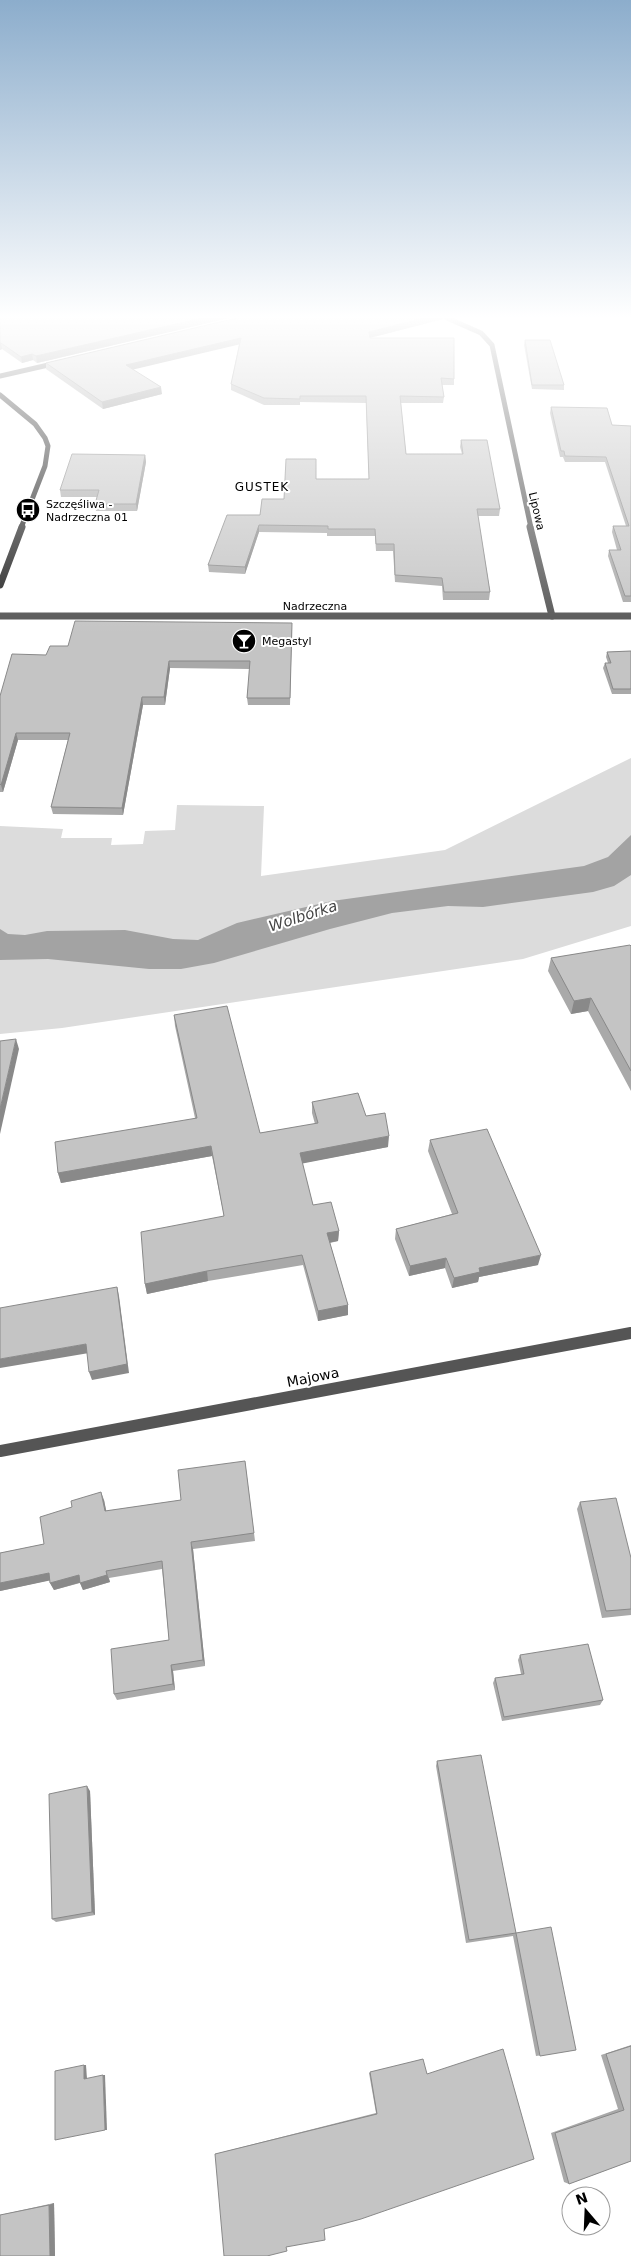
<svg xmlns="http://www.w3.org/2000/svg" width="631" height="2256" viewBox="0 0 631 2256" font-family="'DejaVu Sans',sans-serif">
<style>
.green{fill:#dcdcdc}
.water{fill:#a3a3a3}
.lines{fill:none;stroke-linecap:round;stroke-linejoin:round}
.street-far2{stroke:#555;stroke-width:5}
.street-far1{stroke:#555;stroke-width:7}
.street{stroke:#555;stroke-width:12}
.secondary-far1{stroke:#222;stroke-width:5}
.secondary{stroke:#222;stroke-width:7}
.wall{fill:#a9a9a9}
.shaded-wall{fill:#898989}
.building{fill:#c4c4c4;stroke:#898989}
.labels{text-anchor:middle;stroke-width:4;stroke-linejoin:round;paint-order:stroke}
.far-poi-label{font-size:11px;fill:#000;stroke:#fff;text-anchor:start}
.far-street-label{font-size:11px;fill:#000;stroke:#fff}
.far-neighbourhood-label{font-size:12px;letter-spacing:1px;fill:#000;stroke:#fff}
.street-label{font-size:14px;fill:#000;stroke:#fff}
.water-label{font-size:15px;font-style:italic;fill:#444;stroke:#fff}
</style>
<rect width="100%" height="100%" fill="#fff"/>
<path class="green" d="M631,758v168l-108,33 -461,69 -62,6v-208l63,3 -2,9h51l-1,7 32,-1 2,-13 30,-1 2,-25 87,1 -3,70 184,-26z"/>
<path class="water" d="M631,835v40l-17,11 -21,6 -110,15 -35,-1 -56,7 -62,16 -116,34 -33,6h-32l-101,-10 -48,1v-31l8,5 17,1 22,-4 78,-1 48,9 25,1 39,-17 95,-22 252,-35 24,-9z"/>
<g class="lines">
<g class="street-far2">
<path d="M447,318l34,15 11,12 39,183"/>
<path d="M0,376l57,-13"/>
</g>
<g class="street-far1">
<path d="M530,527l22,89"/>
<path d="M0,616h631"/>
</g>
<path class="street" d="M0,1451l631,-118"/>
<path class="secondary-far1" d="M0,395l35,29 10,14 3,8 -3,20 -24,62"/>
<path class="secondary" d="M0,585l22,-58"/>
</g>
<g class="wall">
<path d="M0,318h229l-192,45 -4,-3 -11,3 -20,-14 -2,1z"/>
<path d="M237,318h207l-1,1 -73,19 84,41v6h-12l2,12 -1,6h-42l5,51h56l-2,-7 1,-7 39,69 -1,7h-21l12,76 -1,8h-46l-1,-14 -47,-4 -2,-31h-17l-1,-15h-48v-3l-68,-1 -14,42 -36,-2 -1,-7 52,-50 24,-16 32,-20h53l-3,-76 -66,-1v3h-36l-33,-15v-6l8,-40 -106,25 29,25 -59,15 -57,-40v-6z"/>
<path d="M525,340l39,45v5l-32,-1 -8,-44z"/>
<path d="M551,407l61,18 19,1v176h-8l-15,-46 1,-6h8l-5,-18 1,-6h13l-21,-64h-40l-2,-5h-3l-10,-44z"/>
<path d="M145,455l1,7 -9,49h-41l-1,-7 2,-7h-36l-1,-7z"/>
<path d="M292,630l-2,75h-42l-1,-7 3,-29 -80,-1 -5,37h-22l-20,110 -70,-1 -2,-7 17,-67h-50l-15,52h-3v-96l46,-41 22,-9z"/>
<path d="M631,651v43h-19l-9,-26 2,-5h3l-2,-6 1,-5z"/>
<path d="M631,946v145l-43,-80 -17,3 -23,-43 3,-13z"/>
<path d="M174,1015l86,118 55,-9 -3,-11v-11l54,14 22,31 -86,16 11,42 26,26 -1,10 -8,2 18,62v10l-30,6 -15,-56 -95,16 -61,13 -2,-10 79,-68 -12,-60 -151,27 -3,-10 137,-55 -20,-92z"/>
<path d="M430,1140l108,125 -59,12 -1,5 -26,6 -7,-20 -36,8 -14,-37 1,-10 56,-15 -24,-63z"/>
<path d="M245,1461l10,80 -62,8 12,117 -32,5 2,19 -58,10 -3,-6 55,-54 -7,-71 -53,9 1,4 -27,8 -3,-7 -26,7 -4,-7v-3l-50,11v-38l44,-9 60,-44 2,11 75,-11z"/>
<path d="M580,1502l51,56v57l-29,3 -25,-109z"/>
<path d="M520,1655l83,45 -3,5 -98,16 -9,-38 2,-5 26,-4 -3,-14z"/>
<path d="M437,1761l79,172 60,117 -40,6 -23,-120 -47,7 -30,-177z"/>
<path d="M90,1791l5,124 -39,7 -4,-3z"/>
<path d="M631,2045v116l-62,23 -5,-2 -13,-49 67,-24 -17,-54z"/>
<path d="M423,2059l-99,170 -37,18 -72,-93 161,-41 -7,-40z"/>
<path d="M54,2203l1,53h-55v-41z"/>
</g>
<g class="shaded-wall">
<path d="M202,318h27l-192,45 -1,-7z"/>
<path d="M424,318h20l-1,1 -74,19v-6z"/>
<path d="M241,338v6l-114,27 -1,-6z"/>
<path d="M0,343h1l1,6 -2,1z"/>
<path d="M32,354l1,6 -11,3 -1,-6z"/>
<path d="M161,387l1,7 -59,15 -1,-7z"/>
<path d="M145,455l1,7 -9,49 -1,-7z"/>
<path d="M259,525v7l-14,42v-7z"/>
<path d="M169,661l1,7 -5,37 -1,-8z"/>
<path d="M142,697l1,8 -20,110 -1,-7z"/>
<path d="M16,733l2,7 -15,52 -2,-7z"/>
<path d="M591,998l-3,13 -17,3 3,-13z"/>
<path d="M16,1039l3,10 -19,85v-25z"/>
<path d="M389,1136l-1,11 -88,17v-11z"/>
<path d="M211,1146l1,10 -151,27 -3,-10z"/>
<path d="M339,1231l-1,10 -11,2v-10z"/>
<path d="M541,1255l-3,10 -59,12 -1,5 -26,6 2,-10 25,-10z"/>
<path d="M446,1258l-1,10 -36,8 1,-10z"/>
<path d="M207,1271l1,10 -61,13 -2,-10z"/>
<path d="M117,1287l2,9 10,77 -37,7 -3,-8z"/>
<path d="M348,1305v10l-30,6v-10z"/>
<path d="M86,1344l3,9 -89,15v-9z"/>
<path d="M101,1492l3,8 4,19 -3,-8z"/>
<path d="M191,1542l2,7 12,117 -2,-6z"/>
<path d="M106,1571l4,11 -27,8 -3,-7z"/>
<path d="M49,1573l3,7 -52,11v-8z"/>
<path d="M79,1575l3,7 -28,8 -4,-7z"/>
<path d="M171,1665l2,6 2,19 -2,-6z"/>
<path d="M87,1786l3,5 5,124 -3,-3z"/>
<path d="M84,2065h2l1,14h-3z"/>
<path d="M103,2075h2l2,55h-2z"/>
<path d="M54,2203l1,53h-5l-1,-51z"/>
</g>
<g class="building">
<path d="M0,318h202l-166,38 -4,-2 -11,3 -20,-14h-1z"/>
<path d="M237,318h187l-55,14 1,6h84v41l-13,-1 3,19 -44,-1 6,58h57l-2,-14h26l13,69h-23l13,83h-46l-2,-14 -47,-3 -1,-31h-18l-1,-15h-47v-3l-69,-1 -14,42 -37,-2 19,-50h33l2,-16h22l2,-40h30v20h53l-3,-83h-66v3l-36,-1 -33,-14 10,-46 -115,27 35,22 -59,15 -56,-39z"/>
<path d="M525,340h25l14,45h-32z"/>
<path d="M551,407l56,1 5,17 19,1v170h-6l-16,-46h12l-8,-24h16l-23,-69 -41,-1 -1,-5h-3z"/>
<path d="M72,454l73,1 -9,49h-41l4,-14h-39z"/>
<path d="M75,621l217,2 -2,75h-43l3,-37h-81l-5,36h-22l-20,111 -71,-1 19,-74h-54l-15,52 -1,-1v-88l12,-42 34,1 4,-9h18z"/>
<path d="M631,651v38h-18l-8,-26h6l-4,-11z"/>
<path d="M630,945l1,1v125l-40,-73 -17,3 -23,-43z"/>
<path d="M227,1006l33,127 58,-10 -6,-21 46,-9 8,23 19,-3 4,23 -89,17 13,52 18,-3 8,29 -12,2 21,72 -30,6 -16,-56 -95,16 -62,13 -4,-52 83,-16 -13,-70 -153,27 -3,-31 142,-24 -23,-103z"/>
<path d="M16,1039l-16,70v-68z"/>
<path d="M487,1129l54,126 -62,13 1,4 -26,6 -8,-20 -36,8 -14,-37 62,-16 -28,-73z"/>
<path d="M117,1287l10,77 -38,8 -3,-28 -86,15v-51z"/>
<path d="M245,1461l9,72 -63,9 12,118 -32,5 2,19 -59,10 -3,-45 58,-9 -7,-79 -56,10 1,4 -27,8 -1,-8 -29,8 -1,-10 -49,10v-30l44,-9 -4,-27 32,-10 -1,-6 30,-9 4,19 76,-11 -3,-30z"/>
<path d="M616,1498l15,60v51l-25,2 -26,-109z"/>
<path d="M588,1644l15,56 -99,17 -9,-39 29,-4 -4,-19z"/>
<path d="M481,1755l35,178 -47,7 -32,-179z"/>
<path d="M87,1786l5,126 -40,7 -3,-125z"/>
<path d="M551,1927l25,123 -36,6 -24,-123z"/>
<path d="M631,2046v115l-62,23 -14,-51 69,-23 -18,-56z"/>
<path d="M503,2049l31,110 -173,60 -37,10 1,11 -39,7 1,4 -20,5h-43l-9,-102 162,-40 -7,-42 53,-13 4,15z"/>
<path d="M84,2065v14l19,-4 2,55 -50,10v-69z"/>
<path d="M49,2205l1,51h-50v-41z"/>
</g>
<linearGradient id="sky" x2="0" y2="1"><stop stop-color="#8cadcc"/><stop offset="0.5" stop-color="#fff"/><stop offset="1" stop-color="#fff" stop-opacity="0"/></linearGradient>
<rect width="631" height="634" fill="url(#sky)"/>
<defs>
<g id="bus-disc" transform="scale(1.25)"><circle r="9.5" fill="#000" stroke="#fff"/><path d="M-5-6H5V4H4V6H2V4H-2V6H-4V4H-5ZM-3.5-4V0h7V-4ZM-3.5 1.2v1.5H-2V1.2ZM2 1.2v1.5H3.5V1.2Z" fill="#fff"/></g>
<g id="bar-disc" transform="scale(1.25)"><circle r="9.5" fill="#000" stroke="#fff"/><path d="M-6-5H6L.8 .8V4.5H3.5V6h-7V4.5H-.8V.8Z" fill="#fff"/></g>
</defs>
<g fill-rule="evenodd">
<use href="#bus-disc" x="28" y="510"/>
<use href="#bar-disc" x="244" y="641"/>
</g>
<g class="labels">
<g class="far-poi-label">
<text x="46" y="508">Szczęśliwa -<tspan x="46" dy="13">Nadrzeczna 01</tspan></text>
<text x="262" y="645">Megastyl</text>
</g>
<g class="far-street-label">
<text transform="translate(537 511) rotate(77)" y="4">Lipowa</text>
<text x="315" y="610">Nadrzeczna</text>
</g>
<g class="far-neighbourhood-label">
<text x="262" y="491">GUSTEK</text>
</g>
<g class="street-label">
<text transform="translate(313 1377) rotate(-11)" y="5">Majowa</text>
</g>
<g class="water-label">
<text transform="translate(303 916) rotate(-18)" y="5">Wolbórka</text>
</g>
</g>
<g transform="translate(586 2211) rotate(341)"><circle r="24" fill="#ffffff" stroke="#999999"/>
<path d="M0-4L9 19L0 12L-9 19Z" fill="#000000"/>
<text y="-8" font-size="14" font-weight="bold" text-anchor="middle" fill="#000000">N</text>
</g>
</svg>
